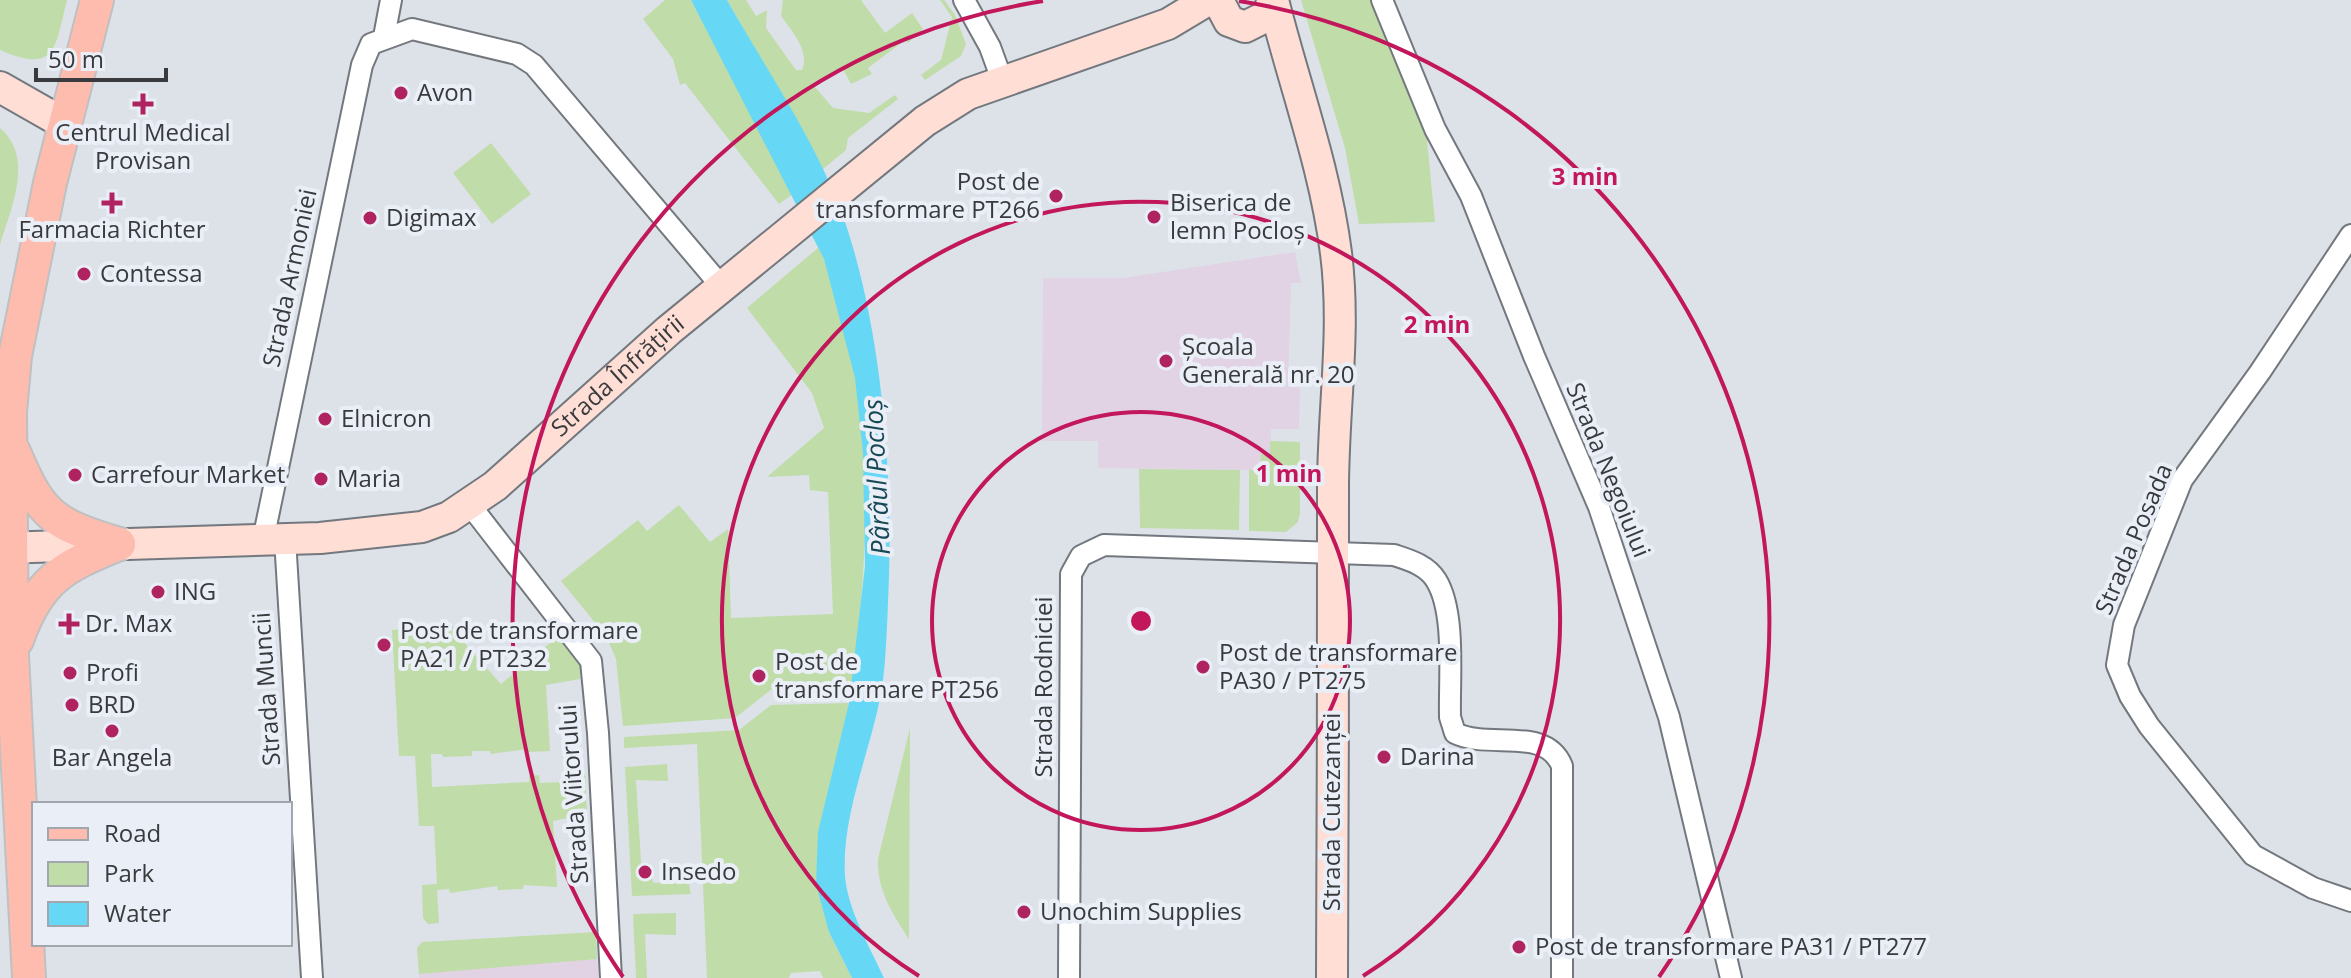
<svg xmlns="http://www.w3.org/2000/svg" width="2351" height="978" viewBox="0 0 2351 978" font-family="'Open Sans',sans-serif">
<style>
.education{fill:#e1d2e4}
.green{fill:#c0dca8}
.water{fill:#66d8f6}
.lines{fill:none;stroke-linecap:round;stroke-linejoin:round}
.street-casing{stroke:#73787e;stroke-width:24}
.secondary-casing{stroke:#73787e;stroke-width:34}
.primary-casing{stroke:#bfc0c1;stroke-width:36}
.street{stroke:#fff;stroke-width:20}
.secondary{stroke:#ffded6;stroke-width:30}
.primary{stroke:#febcae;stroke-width:32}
.ring{fill:none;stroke:#c2185b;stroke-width:4}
.poi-dot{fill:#af2360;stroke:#eaeff7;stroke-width:3}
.labels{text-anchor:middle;stroke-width:8;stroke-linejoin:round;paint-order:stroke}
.poi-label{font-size:24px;fill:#383a3d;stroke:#eaeff7;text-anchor:start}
.street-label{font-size:24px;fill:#383a3d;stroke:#eaeff7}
.water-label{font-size:26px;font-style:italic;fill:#164955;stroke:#eaeff7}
.centre{fill:#c2185b;stroke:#eaeff7;stroke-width:4}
.ring-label{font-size:24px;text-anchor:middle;font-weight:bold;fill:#c2185b;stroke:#eaeff7;stroke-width:8;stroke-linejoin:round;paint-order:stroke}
</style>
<rect width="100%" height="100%" fill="#dde2e9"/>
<g class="education">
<path d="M1295,252l6,31h-10l-3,104h12l-1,42h-28l-1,26 -9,15 -163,-2v-27h-56l1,-163h80z"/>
<path d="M597,959l1,19h-179v-4l47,-5z"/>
</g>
<g class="green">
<path d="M0,0h67c-12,47 -10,75 -67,50z"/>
<path d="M665,0h26l102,194 -14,10 -94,-121 -5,2 -7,-26 -30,-40z"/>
<path d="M727,0h19l10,16 11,-6 -1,18 30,42h6c8,-19 -10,-39 -21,-54l2,-16h78l24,33 27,-20 11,16 -15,14 -3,-3 -37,28 4,6 -21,10 -9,-17 -27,20 18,21 36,5 26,-18 3,4 -50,39 -2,12 -23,19z"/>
<path d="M940,0h4l11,15 11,29 -5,12 -36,24 -4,-5 20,-15 11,-43z"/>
<path d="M1301,0h72l53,130 9,92 -76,2 -14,-76z"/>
<path d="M0,128c35,30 11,80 0,117z"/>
<path d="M491,143l40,51 -39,30 -39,-51z"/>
<path d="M819,247c58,135 52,294 33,436l-80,6 -37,29 -112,8 -7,-67 -10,-23 -45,-55 77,-61 9,11 32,-26 31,37 18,-13 3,89 102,-4 -5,-122 -18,-2 -1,-15 -42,2 57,-49 -12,-35 -65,-85z"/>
<path d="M1270,441l30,1v71l-2,9 -12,10 -37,-1v-61h11l1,-16h9z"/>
<path d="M1139,469l101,1 -1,60 -99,-2z"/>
<path d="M456,626l-3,4 48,54 56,-47 23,25v17l-34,6 4,66 -22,1 -1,-3 -36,5 -1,-3h-18v5l-29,1 -1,-3h-11l1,33 97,-5v-6l10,-1 1,8 40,-2v-11h5l2,44 -34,7 4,66 -33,-2 -1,4 -25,1 -1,-4 -47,7 -1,-4 -12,1 2,33 -11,1 -5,-6 -1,-33 15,-1 -3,-58h-15l-4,-70h-16l-7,-126z"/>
<path d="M849,703l-6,31 -14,198 23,46h-29l-3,-7 -29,2 -2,5h-82l-10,-234 -73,4v-11l115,-7 32,-25z"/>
<path d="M910,728l-1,211c-17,-26 -32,-49 -31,-80z"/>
<path d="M667,764l1,17 -32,-1 6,97h10l1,6 26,-2v-6h8l4,19 -59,2 -7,-129z"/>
<path d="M676,913v22l-31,-1 2,44h-11l-3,-64z"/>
<path d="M596,932l1,27 -178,15 -2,-26 5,-6z"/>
</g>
<path class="water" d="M691,0h36c40,71 90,142 117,219 39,113 50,264 44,383 -1,26 -2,53 -5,79 -9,64 -42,130 -38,195 3,35 25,71 39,102h-32l-23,-46 -13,-48 2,-52 31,-129 16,-137 -2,-113 -8,-75 -31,-119z"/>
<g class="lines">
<g class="street-casing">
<g id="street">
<path d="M964,0l26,47 12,33"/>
<path d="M1382,0l53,129 36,67 63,160 65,151 70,210 62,261"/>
<path d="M384,37l7,-37"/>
<path d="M2351,235l-91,137 -78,108 -58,145 -7,40 13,31 19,30 104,129 60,33 38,13"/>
<path d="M470,505l121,156 7,72 13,245"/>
<path d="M285,539l27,439"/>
<path d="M263,540l99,-475 9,-21 41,-15 105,25 17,11 188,222"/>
<path d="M1069,978l2,-404 10,-18 23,-11 290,10c15,5 33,10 42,25 20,32 13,98 14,137l5,16c34,17 90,-8 107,33v212"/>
</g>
</g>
<g class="secondary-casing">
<g id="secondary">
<path d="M1218,0l11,21 16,6 22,-11 6,-16"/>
<path d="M1273,0c21,84 52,167 63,253 10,78 -3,157 -3,235 0,163 0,327 -1,490"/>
<path d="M0,87l65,37"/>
<path id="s1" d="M0,548l320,-10 102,-11 27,-10 46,-31 174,-156 256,-209 43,-27 200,-70 40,-24"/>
</g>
</g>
<g class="primary-casing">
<g id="primary">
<path d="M14,452c27,65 40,72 105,92"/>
<path d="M17,640c21,-60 45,-73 102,-96"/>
<path d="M29,978l-17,-323 -2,-243 5,-56 35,-173 47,-183"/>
</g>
</g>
<use href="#street" class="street"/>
<use href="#secondary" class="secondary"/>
<use href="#primary" class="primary"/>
</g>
<g class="ring">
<circle cx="1141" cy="621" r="209"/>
<path d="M919 976A419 419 0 1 1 1363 976"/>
<path d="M623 977A628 628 0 0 1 1043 1M1239 1A628 628 0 0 1 1659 977"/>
</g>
<g class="poi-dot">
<circle cx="401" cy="93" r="8"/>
<path d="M139 92h8v8h8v8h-8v8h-8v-8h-8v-8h8z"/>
<circle cx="1056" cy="196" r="8"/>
<path d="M108 191h8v8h8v8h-8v8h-8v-8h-8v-8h8z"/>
<circle cx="1154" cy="217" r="8"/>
<circle cx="370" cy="218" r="8"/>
<circle cx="84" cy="274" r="8"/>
<circle cx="1166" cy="361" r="8"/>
<circle cx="325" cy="419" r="8"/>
<circle cx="75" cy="475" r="8"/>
<circle cx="321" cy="479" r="8"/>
<circle cx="158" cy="592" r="8"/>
<path d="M65 612h8v8h8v8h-8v8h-8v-8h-8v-8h8z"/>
<circle cx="384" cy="645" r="8"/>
<circle cx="1203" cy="667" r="8"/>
<circle cx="70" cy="673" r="8"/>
<circle cx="759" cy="676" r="8"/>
<circle cx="72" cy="705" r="8"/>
<circle cx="112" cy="731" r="8"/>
<circle cx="1384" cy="757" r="8"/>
<circle cx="645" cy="872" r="8"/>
<circle cx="1024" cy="912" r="8"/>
<circle cx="1519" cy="947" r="8"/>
</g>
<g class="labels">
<g class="poi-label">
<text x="417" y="101">Avon</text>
<text x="143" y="141" text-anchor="middle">Centrul Medical<tspan x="143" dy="28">Provisan</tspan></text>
<text x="1040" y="190" text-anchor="end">Post de<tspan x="1040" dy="28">transformare PT266</tspan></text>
<text x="1170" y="211">Biserica de<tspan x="1170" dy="28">lemn Pocloș</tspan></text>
<text x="386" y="226">Digimax</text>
<text x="112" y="238" text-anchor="middle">Farmacia Richter</text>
<text x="100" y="282">Contessa</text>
<text x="1182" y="355">Școala<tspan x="1182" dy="28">Generală nr. 20</tspan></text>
<text x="341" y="427">Elnicron</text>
<text x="91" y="483">Carrefour Market</text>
<text x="337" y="487">Maria</text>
<text x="174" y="600">ING</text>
<text x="85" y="632">Dr. Max</text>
<text x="400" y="639">Post de transformare<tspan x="400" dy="28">PA21 / PT232</tspan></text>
<text x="1219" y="661">Post de transformare<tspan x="1219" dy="28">PA30 / PT275</tspan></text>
<text x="775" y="670">Post de<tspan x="775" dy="28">transformare PT256</tspan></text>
<text x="86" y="681">Profi</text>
<text x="88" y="713">BRD</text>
<text x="1400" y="765">Darina</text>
<text x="112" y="766" text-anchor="middle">Bar Angela</text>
<text x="661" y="880">Insedo</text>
<text x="1040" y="920">Unochim Supplies</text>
<text x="1535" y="955">Post de transformare PA31 / PT277</text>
</g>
<g class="street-label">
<text transform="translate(290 278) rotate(-78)" y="8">Strada Armoniei</text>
<text dy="8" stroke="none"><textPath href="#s1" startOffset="672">Strada Înfrățirii</textPath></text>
<text transform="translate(1608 470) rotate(68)" y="8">Strada Negoiului</text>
<text transform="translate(2134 539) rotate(-67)" y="8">Strada Posada</text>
<text transform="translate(1044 687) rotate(-90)" y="8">Strada Rodniciei</text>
<text transform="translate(267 689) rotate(-94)" y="8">Strada Muncii</text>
<text transform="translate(574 794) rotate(-94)" y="8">Strada Viitorului</text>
<text transform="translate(1332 812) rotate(-90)" y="8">Strada Cutezanței</text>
</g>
<g class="water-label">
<text transform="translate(877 477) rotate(-93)" y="9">Pârâul Pocloș</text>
</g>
</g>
<circle cx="1141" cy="621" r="12" class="centre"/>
<g class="ring-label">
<text x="1585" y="185">3 min</text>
<text x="1437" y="333">2 min</text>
<text x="1289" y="482">1 min</text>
</g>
<rect x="32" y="802" width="260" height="144" fill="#eaeff7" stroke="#a3a7ad" stroke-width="2"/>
<rect x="48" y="828" width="40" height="12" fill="#febcae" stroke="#a3a7ad" stroke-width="2"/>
<text x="104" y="842" font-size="24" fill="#383a3d">Road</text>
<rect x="48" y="862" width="40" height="24" fill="#c0dca8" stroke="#a3a7ad" stroke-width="2"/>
<text x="104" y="882" font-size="24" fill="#383a3d">Park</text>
<rect x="48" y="902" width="40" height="24" fill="#66d8f6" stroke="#a3a7ad" stroke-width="2"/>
<text x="104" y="922" font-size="24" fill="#383a3d">Water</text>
<path d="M36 68v12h130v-12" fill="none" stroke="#383a3d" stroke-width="4"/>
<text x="48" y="68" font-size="24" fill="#383a3d" stroke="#eaeff7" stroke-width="6" paint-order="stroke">50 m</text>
</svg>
